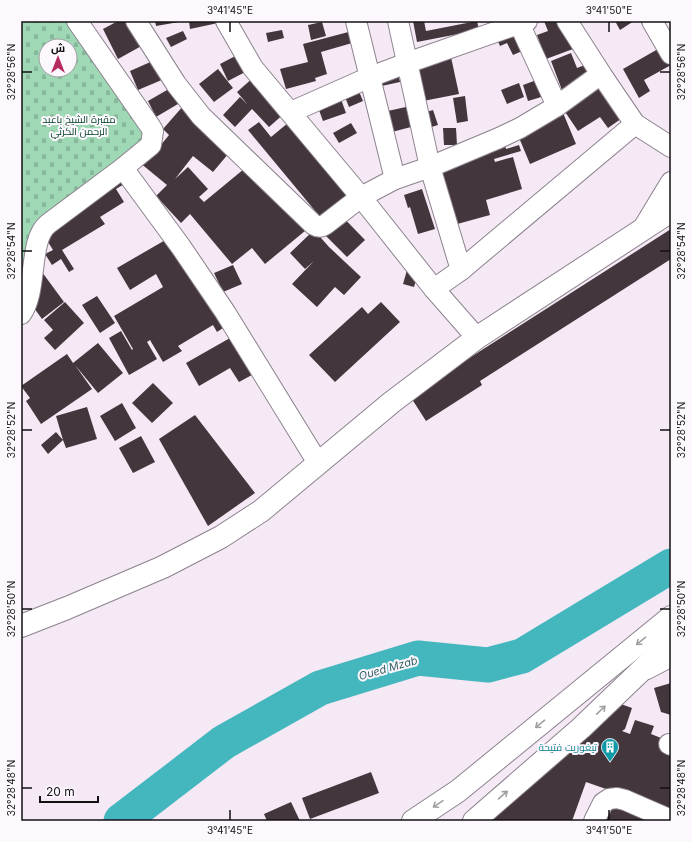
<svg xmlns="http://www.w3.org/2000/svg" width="692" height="842" viewBox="0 0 692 842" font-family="Inter,Cairo,sans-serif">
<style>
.cemetery{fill:url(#cemetery-stones);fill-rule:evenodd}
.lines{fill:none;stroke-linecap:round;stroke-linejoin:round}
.river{stroke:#44b7be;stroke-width:35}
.building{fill:#43363c}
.service-casing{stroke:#8c828e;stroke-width:12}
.minor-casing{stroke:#8c828e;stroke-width:22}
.secondary-casing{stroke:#8c828e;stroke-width:24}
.primary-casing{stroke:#8c828e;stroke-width:24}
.service{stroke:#fff;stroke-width:10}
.minor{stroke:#fff;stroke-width:20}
.secondary{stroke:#fff;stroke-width:22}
.primary{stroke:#fff;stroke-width:22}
.oneway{stroke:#a19fa1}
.ticks{fill:none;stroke:#131014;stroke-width:1.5}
.labels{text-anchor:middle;stroke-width:4;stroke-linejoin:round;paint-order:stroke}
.park-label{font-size:10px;fill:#004124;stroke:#fdf8fe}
.culture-label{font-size:10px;fill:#0d838f;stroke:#fdf8fe;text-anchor:end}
.water-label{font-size:11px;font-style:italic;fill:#306164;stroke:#fdf8fe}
.neatline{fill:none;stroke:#131014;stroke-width:1.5}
.ticks-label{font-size:10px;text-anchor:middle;fill:#131014}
</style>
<defs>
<pattern id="cemetery-stones" width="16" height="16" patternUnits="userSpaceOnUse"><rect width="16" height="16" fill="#9fd8b5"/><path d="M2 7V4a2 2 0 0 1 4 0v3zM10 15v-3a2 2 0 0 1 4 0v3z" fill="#88b89b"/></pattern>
</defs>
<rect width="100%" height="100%" fill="#f4e9f5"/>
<path class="cemetery" d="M21,21h68l72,112 -117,89 -23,86zM46,46h24v24h-24z"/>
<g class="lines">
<path class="river" d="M121,821l103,-79 96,-54 98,-30 70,7 34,-9 86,-52 63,-38"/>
</g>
<g class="building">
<path d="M118,21h15l12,23 -27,15 -15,-30z"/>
<path d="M155,21h24v1l-23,4z"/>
<path d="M189,21h29v2l-28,6z"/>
<path d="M413,21h11l2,10 51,-10 2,9 -62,12z"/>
<path d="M544,21h18l11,28 -27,10 -9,-24 11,-4z"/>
<path d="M615,21h19l-14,9z"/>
<path d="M322,22l4,14 -15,4 -3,-15z"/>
<path d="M518,23l11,25 -16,7 -6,-12 -7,3 -6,-13z"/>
<path d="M282,30l2,8 -16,4 -2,-9z"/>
<path d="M356,30l3,11 -38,11 6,22 -12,4 1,3 -30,8 -6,-20 28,-7 -5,-18z"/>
<path d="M183,31l4,8 -16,8 -5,-9z"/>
<path d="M665,45l6,11v9l-27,15 6,11 -11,7 -16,-29z"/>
<path d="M449,48l10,46 -41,8 -10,-45z"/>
<path d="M243,52l8,17 -23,12 -8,-17z"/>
<path d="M571,53l6,15 13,-5 35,53 -17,12 -8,-11 -22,14 -21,-31 36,-22 -31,12 -11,-29z"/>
<path d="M155,60l9,19 -26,11 -8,-19z"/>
<path d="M397,67l3,15 -23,5z"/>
<path d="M218,69l15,19 -19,14 -15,-18z"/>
<path d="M254,77l32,35 -17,15 -17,-18 -17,18 -12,-12 17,-18 8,8 -11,-13z"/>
<path d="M353,77l10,24 -14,6 -10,-25z"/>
<path d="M545,77l6,17 -23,7 -5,-16z"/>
<path d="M519,83l5,14 -17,7 -6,-14z"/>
<path d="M174,86l9,15 -27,16 -8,-16z"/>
<path d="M338,91l8,22 -23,8 -8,-22z"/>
<path d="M465,96l3,25 -11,2 -4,-25z"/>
<path d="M184,105l50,42 -21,25 -20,-16 -18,23 13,-12 20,22 -9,8 5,5 46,-38 61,62 -46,38 -13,-16 -20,16 -42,-50 -9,9 -25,-27 11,-11 -28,-23 21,-16 9,-11 -6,-6z"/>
<path d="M406,107l5,20 -23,6 -5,-21z"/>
<path d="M561,108l15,36 -46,20 -15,-36z"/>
<path d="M433,110l5,15 -13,4 -5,-15z"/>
<path d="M294,118l60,72 -33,28 -73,-88 11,-8 12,15z"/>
<path d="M351,123l6,10 -18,10 -6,-10z"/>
<path d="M443,128h13l1,17h-13z"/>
<path d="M502,136l4,13 13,-4 2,6 -27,8 1,3 18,-5 9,32 -36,11 4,15 -40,11 -18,-63z"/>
<path d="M127,166l7,12 -18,11 8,13 -24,15 5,7 -43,26 12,19 -5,3 -8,-13 -9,6 -7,-11 8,-4 -8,-13z"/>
<path d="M422,189l13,40 -17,5 -8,-27 -2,1 -4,-13z"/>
<path d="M336,210l29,30 -18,17 -30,-30z"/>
<path d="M671,229v30l-191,122 2,4 -56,36 -16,-25z"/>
<path d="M314,230l15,17 32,30 -17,18 -9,-8 -18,20 -25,-23 22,-23 -9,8 -15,-16z"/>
<path d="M174,235l55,89 -12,8 -4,-7 -35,21 4,5 -19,11 -13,-22 -3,2 10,17 -28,16 -20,-37 12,-7 11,19 1,-1 -19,-33 49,-29 -7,-13 -26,16 -13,-22z"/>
<path d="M233,265l9,19 -19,8 -9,-19z"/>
<path d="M407,270l11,3 -4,14 -11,-3z"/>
<path d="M42,272l22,30 -22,17 -21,-29z"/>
<path d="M97,296l18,27 -15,10 -18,-28z"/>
<path d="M65,302l19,21 -29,27 -11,-12 9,-8 -9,-10z"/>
<path d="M381,302l19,20 -65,60 -26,-27 53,-48 6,7z"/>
<path d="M230,338l29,33 -20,11 -9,-14 -31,18 -13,-23z"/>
<path d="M98,343l25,30 -25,20 -23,-28 17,24 -51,35 -15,-23 4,-3 -9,-12 46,-32 6,9z"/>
<path d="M153,383l20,20 -21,20 -20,-20z"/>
<path d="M122,403l14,25 -21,13 -15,-25z"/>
<path d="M87,407l10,32 -31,9 -3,-8 -15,14 -7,-9 15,-13 7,8 -7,-24z"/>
<path d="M195,415l60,78 -47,33 -49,-87z"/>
<path d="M141,436l14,26 -22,11 -14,-25z"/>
<path d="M671,683v32l-10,-3 -7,-24z"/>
<path d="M618,703l14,5 -7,21 -3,2 8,3 5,-14 19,6 -3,8 20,8v75l-66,-25 1,-3 -20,-7 -14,39h-92z"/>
<path d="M371,772l8,21 -69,26 -8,-21z"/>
<path d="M598,801l59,20h-65z"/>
<path d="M291,802l9,19h-33l-3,-7z"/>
</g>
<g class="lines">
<g class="service-casing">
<path id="service" d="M648,674l23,-12"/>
</g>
<g class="minor-casing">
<g id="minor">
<path d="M77,21l73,105 3,5 -2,14 -28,23 58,79 44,65 93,151"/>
<path d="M136,21l40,63 25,32 113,109c5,3 8,2 12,-1l35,-27 34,-18 35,-12 69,-29 21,-10 37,-22 44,-32"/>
<path d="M226,21l27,47 108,129 73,92 43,49"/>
<path d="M356,21l39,158"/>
<path d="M398,21l32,146 31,103 -27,19"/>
<path d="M518,21l39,85"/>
<path d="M567,21l34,53 34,50 36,23"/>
<path d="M652,21l19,33"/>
<path d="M291,112l79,-35 37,-14 120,-42"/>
<path d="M642,230l29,-48"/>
<path d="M461,270l174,-146"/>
<path d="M21,314c17,-23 7,-74 27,-90l75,-56"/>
<path d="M669,744l2,1"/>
<path d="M594,821l9,-18 6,-4 8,-1 8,2 46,20"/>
</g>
</g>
<g class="secondary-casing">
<path id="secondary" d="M21,626l46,-18 96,-41 58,-30 40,-26 131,-109 86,-65 193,-126"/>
</g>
<g class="primary-casing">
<g id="primary">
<path d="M413,821l45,-30 213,-174"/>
<path d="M474,821l107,-93 90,-86"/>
</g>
</g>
<use href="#service" class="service"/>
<use href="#minor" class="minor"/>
<use href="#secondary" class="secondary"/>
<use href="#primary" class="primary"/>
</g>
<defs><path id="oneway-shaft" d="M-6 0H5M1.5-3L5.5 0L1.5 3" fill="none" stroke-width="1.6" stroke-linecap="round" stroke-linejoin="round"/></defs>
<g class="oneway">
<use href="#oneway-shaft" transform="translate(641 641) rotate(141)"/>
<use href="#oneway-shaft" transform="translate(601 710) rotate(-44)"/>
<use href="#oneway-shaft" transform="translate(540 724) rotate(141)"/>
<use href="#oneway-shaft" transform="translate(503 795) rotate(-41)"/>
<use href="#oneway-shaft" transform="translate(438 804) rotate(146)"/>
</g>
<path class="ticks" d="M230,22v10M609,22v10M22,72h10M660,72h10M22,251h10M660,251h10M22,430h10M660,430h10M22,609h10M660,609h10M22,788h10M660,788h10M230,810v10M609,810v10"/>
<defs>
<g id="building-pin" transform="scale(0.9)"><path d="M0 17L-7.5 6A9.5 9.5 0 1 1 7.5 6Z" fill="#0f9aa8" stroke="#fdf8fe"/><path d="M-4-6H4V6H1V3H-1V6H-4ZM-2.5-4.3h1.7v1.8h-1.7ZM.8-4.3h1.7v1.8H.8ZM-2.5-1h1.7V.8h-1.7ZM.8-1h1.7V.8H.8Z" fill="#fff"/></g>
</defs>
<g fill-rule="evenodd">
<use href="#building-pin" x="610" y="747"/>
</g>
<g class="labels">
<g class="park-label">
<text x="79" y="123">مقبرة الشيخ باعبد<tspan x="79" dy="12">الرحمن الكرثي</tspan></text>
</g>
<g class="culture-label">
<text x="597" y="751">تيغوريت فتيحة</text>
</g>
<g class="water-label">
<text transform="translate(388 668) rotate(-16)" y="4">Oued Mzab</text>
</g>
</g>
<rect width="692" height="842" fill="none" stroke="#fdf8fe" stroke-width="44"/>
<g transform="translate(58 58)"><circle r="19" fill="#fdf8fe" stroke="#9f9ba0"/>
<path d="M0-3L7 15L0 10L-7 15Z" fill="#b72a60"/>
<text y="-6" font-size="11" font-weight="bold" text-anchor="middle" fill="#131014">ش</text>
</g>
<path d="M40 796v6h58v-6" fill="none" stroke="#131014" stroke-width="2"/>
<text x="46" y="796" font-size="12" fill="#131014" stroke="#fdf8fe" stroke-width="3" paint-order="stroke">20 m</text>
<rect x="22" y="22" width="648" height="798" class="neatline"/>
<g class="ticks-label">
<text x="230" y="14">3°41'45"E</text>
<text x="609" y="14">3°41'50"E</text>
<text transform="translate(11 72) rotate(-90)" y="4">32°28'56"N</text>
<text transform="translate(681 72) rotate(-90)" y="4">32°28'56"N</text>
<text transform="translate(11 251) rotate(-90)" y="4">32°28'54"N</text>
<text transform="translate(681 251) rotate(-90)" y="4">32°28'54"N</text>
<text transform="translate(11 430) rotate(-90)" y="4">32°28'52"N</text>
<text transform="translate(681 430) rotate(-90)" y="4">32°28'52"N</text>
<text transform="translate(11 609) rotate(-90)" y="4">32°28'50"N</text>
<text transform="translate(681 609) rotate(-90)" y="4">32°28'50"N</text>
<text transform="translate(11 788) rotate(-90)" y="4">32°28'48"N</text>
<text transform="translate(681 788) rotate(-90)" y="4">32°28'48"N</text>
<text x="230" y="834">3°41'45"E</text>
<text x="609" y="834">3°41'50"E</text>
</g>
</svg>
